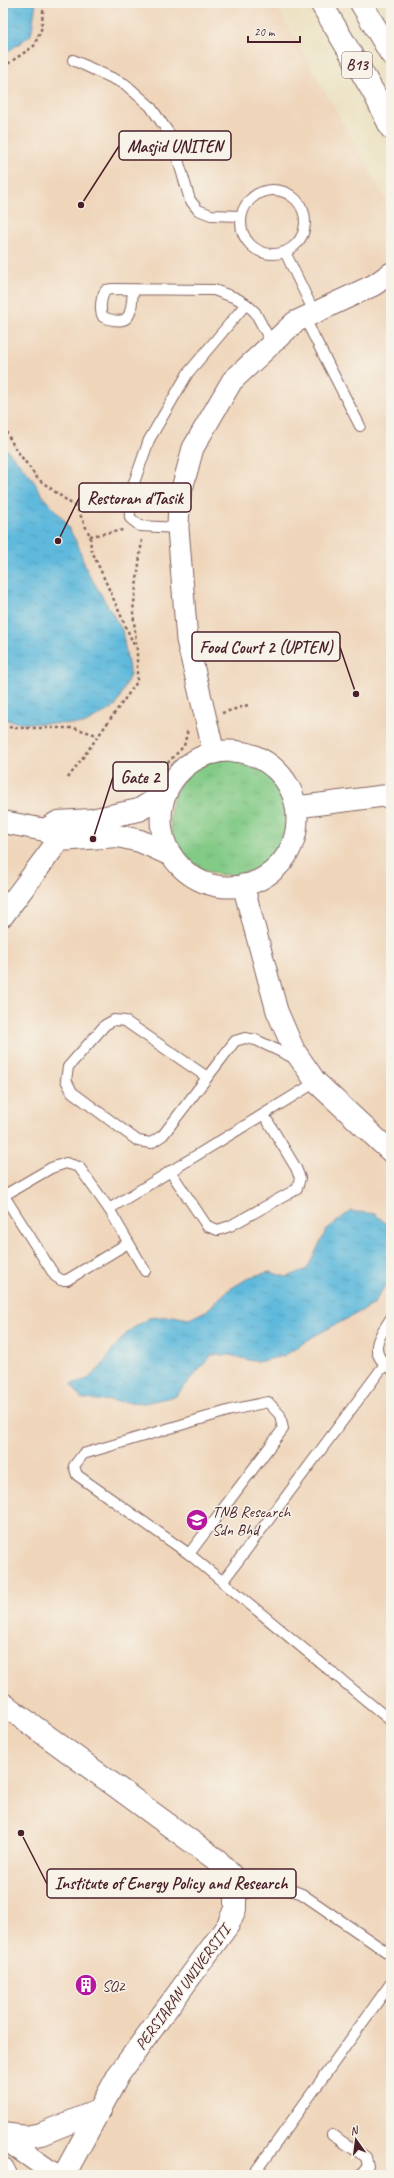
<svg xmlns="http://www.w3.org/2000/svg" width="394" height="2178" viewBox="0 0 394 2178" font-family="Caveat,sans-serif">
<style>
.built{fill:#efd6bb}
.grass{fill:url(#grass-tufts);stroke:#667458}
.water{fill:url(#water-ripples);stroke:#546c84}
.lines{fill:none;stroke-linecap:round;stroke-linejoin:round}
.lane-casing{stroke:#836360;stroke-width:12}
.street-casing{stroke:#836360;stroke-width:23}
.secondary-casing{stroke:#836360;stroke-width:24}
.primary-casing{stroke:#836360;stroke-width:24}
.path{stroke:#836360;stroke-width:2.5;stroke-dasharray:3 3;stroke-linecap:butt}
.lane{stroke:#fff;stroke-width:10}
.street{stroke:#fff;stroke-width:21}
.secondary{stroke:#fff;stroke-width:22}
.primary{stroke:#fff;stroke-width:22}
.labels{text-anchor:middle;stroke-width:3;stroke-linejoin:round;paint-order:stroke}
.shield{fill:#f7f3e8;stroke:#7e5f64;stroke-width:1}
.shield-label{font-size:15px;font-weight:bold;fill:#4a1f2b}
.poi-label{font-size:16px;fill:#4a1f2b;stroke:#f7f3e8;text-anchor:start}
.street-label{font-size:16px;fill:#4a1f2b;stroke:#f7f3e8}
.leader{fill:none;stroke:#4a1f2b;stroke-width:1.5}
.callout-dot{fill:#4a1f2b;stroke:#f7f3e8;stroke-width:1.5}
.callout{fill:#f7f3e8;stroke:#4a1f2b;stroke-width:1.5}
.callout-label{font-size:17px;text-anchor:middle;font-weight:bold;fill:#4a1f2b}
</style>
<defs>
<pattern id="grass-tufts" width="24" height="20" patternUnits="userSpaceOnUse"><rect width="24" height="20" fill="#82ca86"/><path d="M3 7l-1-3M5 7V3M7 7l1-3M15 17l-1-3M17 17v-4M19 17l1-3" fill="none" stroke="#72ad74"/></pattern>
<pattern id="water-ripples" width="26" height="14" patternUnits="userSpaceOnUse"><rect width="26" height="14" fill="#5fb9dc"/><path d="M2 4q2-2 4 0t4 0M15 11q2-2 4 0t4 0" fill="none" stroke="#5096b3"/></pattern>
</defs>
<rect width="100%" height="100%" fill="#f7f3e8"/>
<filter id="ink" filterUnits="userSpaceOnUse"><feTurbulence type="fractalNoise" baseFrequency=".025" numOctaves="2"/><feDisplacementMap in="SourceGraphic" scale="8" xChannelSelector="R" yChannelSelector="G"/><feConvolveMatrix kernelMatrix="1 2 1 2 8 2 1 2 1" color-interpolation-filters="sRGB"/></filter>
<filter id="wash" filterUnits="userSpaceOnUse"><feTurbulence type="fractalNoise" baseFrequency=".012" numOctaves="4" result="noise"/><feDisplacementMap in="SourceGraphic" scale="16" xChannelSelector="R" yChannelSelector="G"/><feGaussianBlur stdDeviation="0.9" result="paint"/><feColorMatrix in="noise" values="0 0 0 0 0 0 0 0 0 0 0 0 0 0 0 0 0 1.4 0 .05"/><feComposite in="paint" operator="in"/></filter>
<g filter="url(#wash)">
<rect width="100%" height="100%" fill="#ece2c2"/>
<path class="built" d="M3,3h272l116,205v1967h-388z"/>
<circle class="grass" cx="228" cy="817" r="58"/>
<g class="water">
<path d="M3,3h33l-5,32 -28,20z"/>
<path d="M3,445l28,32 13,21 20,22 14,25 8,24 36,61 8,45 -14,31 -32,18 -64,-1 -17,-4z"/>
<path d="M351,1211l24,3 16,14v48l-18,29 -59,31 -30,20 -27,6 -27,-7h-18l-36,41 -32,7 -62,-4 -11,-15 17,-5 14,-13 10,-16 17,-19 20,-13 24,-2 16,3 17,-8 21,-20 23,-14 19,-5 18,5 20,-8 20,-40z"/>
</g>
</g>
<g filter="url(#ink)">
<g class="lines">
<g class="lane-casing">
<g id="lane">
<path d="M73,60l52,24 25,22 21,30 19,64 8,10 13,5 30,1"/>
<circle cx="273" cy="222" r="32"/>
<path d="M285,252l29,60"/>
<path d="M133,290c-2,23 -1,38 -30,27 -4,-7 -2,-21 3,-27l6,-1 102,1 22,8 10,6"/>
<path d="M304,317l56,109"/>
<path d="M178,528l-38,-2 -10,-8 -1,-21 20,-57 39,-67 58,-69 9,8 17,32"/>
<path d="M207,1077l-82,-56 -11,-1 -9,5 -37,42 -2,13 6,12 66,49 13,2 12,-8 72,-94 10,-3 11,2 40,19"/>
<path d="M170,1171l37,55 11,4 12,-4 67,-37 3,-11 -4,-10 -32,-53"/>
<path d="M3,1196l48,-28 15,-5 13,4 30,42 207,-127"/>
<path d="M4,1196l51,80 6,4h6l61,-37"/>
<path d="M109,1209l36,62"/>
<path d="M391,1318c-13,20 -24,34 0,51"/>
<path d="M268,1402l12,13 3,14 -94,125 -112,-79 -3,-9 9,-12 148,-44z"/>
<path d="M189,1554l202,167"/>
<path d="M223,1581l168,-225"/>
<path d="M235,1896c25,-6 42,-13 67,-2l89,61"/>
<path d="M332,2135l34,22 2,9 -7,9"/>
<path d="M253,2175l138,-192"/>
</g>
</g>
<g class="street-casing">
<g id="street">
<circle cx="229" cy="819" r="68"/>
<path d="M214,753l-27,-113 -9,-112 1,-28 14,-52 39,-67 63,-59 79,-37 17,-12"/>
<path d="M297,807l94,-12"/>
<path d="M243,885l34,126 17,39 22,32 75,70"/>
<path d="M3,2138l53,37"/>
</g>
</g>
<g class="secondary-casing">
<g id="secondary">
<path d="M3,822l42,8 14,10 59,-4 22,5 31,14"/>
<path d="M45,830l13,-8 33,-2 48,-10 27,-17"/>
<path d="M3,915l56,-75 -1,-13"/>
<path d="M3,1704l215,157 17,18v30l-7,16 -109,149 -55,101"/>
<path d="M3,2134l22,3 16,-3 59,-24"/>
<path d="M3,2169l3,6"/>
</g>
</g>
<g class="primary-casing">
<g id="primary">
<path d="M321,3l54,92 16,33"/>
<path d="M361,3l30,51"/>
</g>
</g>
<g class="path">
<path d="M3,67l31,-21 7,-16 3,-27"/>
<path d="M3,426l12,22 23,31 39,29 13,28 1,13 44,98"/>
<path d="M90,536l33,-6"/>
<path d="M222,713l26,-8"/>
<path d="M3,726l11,2h60l23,7"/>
<path d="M155,776l29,-30 4,-17"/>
<path d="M68,778l69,-96v-31l-4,-40 9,-71"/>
</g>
<use href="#lane" class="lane"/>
<use href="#street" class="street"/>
<use href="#secondary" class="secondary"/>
<use href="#primary" class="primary"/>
</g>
</g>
<defs>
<g id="university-disc" transform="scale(1.15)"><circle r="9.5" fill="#b5179e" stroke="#f7f3e8"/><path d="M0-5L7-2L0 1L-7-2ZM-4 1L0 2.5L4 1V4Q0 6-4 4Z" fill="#fff"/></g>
<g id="building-disc" transform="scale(1.15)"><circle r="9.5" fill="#b5179e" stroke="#f7f3e8"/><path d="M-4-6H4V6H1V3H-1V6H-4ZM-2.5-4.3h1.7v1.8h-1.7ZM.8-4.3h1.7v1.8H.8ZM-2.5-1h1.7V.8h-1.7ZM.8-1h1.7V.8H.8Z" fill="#fff"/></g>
</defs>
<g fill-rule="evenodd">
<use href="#university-disc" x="197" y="1520"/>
<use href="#building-disc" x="86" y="1985"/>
</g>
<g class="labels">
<rect class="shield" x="342" y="52" width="30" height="26" rx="3"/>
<g class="shield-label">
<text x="357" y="70">B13</text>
</g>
<g class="poi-label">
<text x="212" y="1517">TNB Research<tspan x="212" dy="18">Sdn Bhd</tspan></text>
<text x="102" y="1991">SQ2</text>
</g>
<g class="street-label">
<text transform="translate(182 1987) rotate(-54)" y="6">PERSIARAN UNIVERSITI</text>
</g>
</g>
<path class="leader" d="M81 205L119 146M58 541L79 498M356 694L340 647M93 839L113 777M21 1833L47 1884"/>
<g class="callout-dot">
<circle cx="81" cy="205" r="4"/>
<circle cx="58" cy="541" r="4"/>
<circle cx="356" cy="694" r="4"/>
<circle cx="93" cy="839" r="4"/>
<circle cx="21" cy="1833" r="4"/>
</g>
<g class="callout">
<rect x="119" y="131" width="112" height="29" rx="4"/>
<rect x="79" y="483" width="112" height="29" rx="4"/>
<rect x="192" y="632" width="148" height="29" rx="4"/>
<rect x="113" y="762" width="55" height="29" rx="4"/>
<rect x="47" y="1869" width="249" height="29" rx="4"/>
</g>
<g class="callout-label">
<text x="175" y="152">Masjid UNITEN</text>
<text x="135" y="504">Restoran d'Tasik</text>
<text x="266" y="653">Food Court 2 (UPTEN)</text>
<text x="140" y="783">Gate 2</text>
<text x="171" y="1889">Institute of Energy Policy and Research</text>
</g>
<rect width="394" height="2178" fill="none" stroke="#f7f3e8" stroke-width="16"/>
<g transform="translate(356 2140) rotate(346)" stroke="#f7f3e8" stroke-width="3" paint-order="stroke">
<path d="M0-3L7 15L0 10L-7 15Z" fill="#4a1f2b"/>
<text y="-6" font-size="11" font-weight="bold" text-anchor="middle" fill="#4a1f2b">N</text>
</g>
<path d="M248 36v6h52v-6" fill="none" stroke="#4a1f2b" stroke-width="2"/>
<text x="254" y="36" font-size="12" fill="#4a1f2b" stroke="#f7f3e8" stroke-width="3" paint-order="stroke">20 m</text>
</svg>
